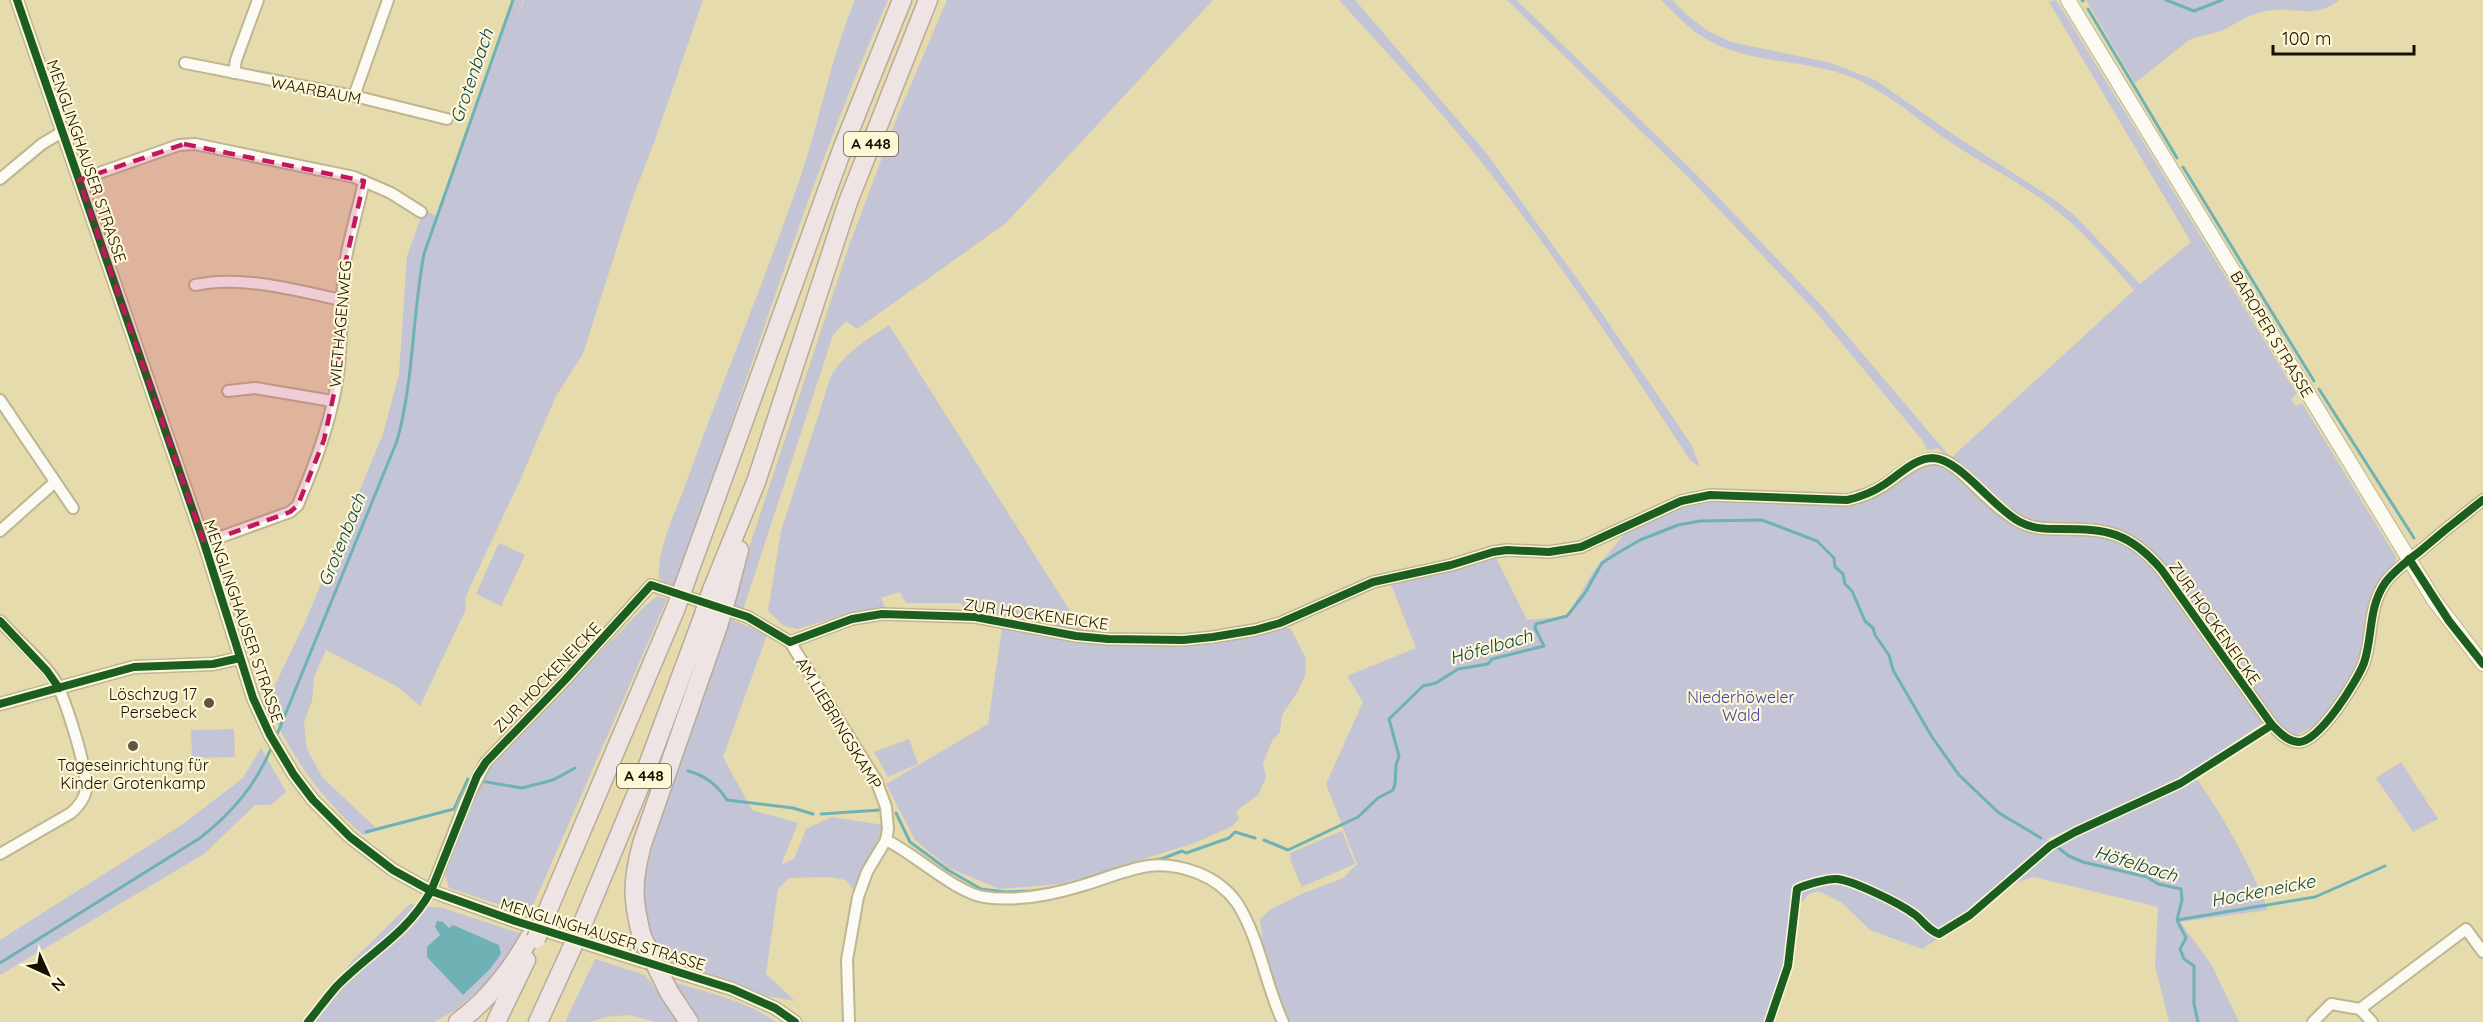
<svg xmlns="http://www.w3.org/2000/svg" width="2483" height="1022" viewBox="0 0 2483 1022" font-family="Quicksand,sans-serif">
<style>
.green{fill:#c3c4d5}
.water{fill:#6fb2b5}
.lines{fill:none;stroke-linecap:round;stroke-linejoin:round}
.stream{stroke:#6fb2b5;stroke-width:3}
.minor-casing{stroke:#beb691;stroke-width:14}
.tertiary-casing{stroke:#beb691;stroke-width:15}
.secondary-casing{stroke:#beb691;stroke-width:16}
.motorway-casing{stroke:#b9aa9b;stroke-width:21}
.minor{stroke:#fbfaf3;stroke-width:10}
.tertiary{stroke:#fbfaf3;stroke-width:12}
.secondary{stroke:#fbfaf3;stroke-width:14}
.motorway{stroke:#eee4e3;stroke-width:18}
.motorway-bridge-casing{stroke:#b9aa9b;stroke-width:21;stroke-linecap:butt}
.motorway-bridge{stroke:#eee4e3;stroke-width:18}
.cycleway-casing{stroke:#fef7d7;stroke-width:11}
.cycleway{stroke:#1b5e20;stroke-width:8}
.marked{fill:#c2185b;fill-opacity:0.2;stroke:#c2185b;stroke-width:4.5;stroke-dasharray:12 8;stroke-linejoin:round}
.poi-dot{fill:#5f573d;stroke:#fef7d7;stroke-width:2}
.labels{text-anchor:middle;stroke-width:4.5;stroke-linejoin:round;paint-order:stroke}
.shield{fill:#fef7d7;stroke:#5c5540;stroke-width:1.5}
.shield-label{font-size:15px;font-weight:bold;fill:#161000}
.street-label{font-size:16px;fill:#161000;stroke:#fef7d7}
.poi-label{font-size:16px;fill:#161000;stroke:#fef7d7;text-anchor:end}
.park-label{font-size:16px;fill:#3f41a2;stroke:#fef7d7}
.water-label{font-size:18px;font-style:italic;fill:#003d4a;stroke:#fef7d7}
</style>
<rect width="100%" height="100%" fill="#e6dbad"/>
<g class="green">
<path d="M514,0h9l-7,23 8,-23h179l-47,137 -24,63 -49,154 -27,42 -35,82 -52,111 -4,10 1,10 -46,97 -22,-19 -72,-37 -12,27 -2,24 -8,21 3,27 15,28 56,53 -15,5c-43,-37 -74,-82 -96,-133l39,-82 77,-186 16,-60 8,-118 17,-47 14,8z"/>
<path d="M855,0h33c-83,187 -140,385 -211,577l-6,12 -12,-10c-2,-32 17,-67 27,-96 35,-98 75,-194 110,-293 23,-63 33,-128 59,-190z"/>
<path d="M947,0h266l-207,223 -149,106 -11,-8 -13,14 -90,275 -13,-5 120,-362 50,-133z"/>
<path d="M1339,0h16l132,154 114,158 90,132 9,23 -10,-7c-66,-101 -132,-201 -207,-296 -45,-57 -95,-110 -144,-164z"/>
<path d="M1507,0h9l16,15 164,159 126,132 129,152 183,-168c-26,-30 -52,-60 -83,-84 -33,-25 -70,-43 -104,-66 -31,-22 -61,-49 -96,-63 -44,-18 -104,-13 -145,-38 -17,-10 -31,-25 -45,-39h11l16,16 20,15 23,11 100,21 46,18 77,54 101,65 19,15 66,69 51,-42 -142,-240 6,-2 4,4 238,390 -6,5 5,7 6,-3 94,154 -1,8 -7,7c-18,58 -31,139 -94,164l-10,-3 -131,-181 -29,-19 -19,-7 -78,-5 -23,-13 -66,-60 -11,2 -4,-9 -107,-129 -126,-133z"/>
<path d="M2086,0h253c-27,22 -49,3 -81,13 -12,3 -22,11 -33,16 -12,5 -25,7 -36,11l-54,43z"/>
<path d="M889,325l195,308 -119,-22 -4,-8h-55l-6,-11 -19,6 5,11 -32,3 -56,17 -14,-3 -16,-15 13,-80 50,-155c13,-23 36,-36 58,-51z"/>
<path d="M1930,463l15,2 66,56 14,9 12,3 66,1 27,10 23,21 111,157 -70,48 -105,52 -43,17 13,5 138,-65c29,42 52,84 71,131l-88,12 31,42 28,58h-70l-14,-57 3,-58 -124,-30 -26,8 -33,30 -53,34 -52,-19 -29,-28 -23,-11 -9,3 -12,14 -8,60 -18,54h-483l-28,-78 2,-8 -2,-17 10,-9 34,-17 39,-15 14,-14 -31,-80 37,-82 -16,-26 69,-28 -26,-66 103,-30 34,68 40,-4 26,-44 38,-46 58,-28h169l1,5 13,-7 26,-19z"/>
<path d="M499,543l26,12 -24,51 -25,-12z"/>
<path d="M657,596l10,3 -139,318 -24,-11 -55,-18 -4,-14 29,-76 17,-33 153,-158z"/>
<path d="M731,619l36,16 -44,122 29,53 46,13 -17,42 13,-6 12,-30 25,-12 53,8c-8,23 -23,42 -30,66l-8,-11 -18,-3 -39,1 -11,11 -12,85 29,27 -28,-5 -97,-32 -21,-26 -8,-47 20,-79z"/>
<path d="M1285,627l6,2 15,30 -1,17 -8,17 -15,22 -2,17 -8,9 -9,22 3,14 -8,18 -22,16 3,8 -8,8 -39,17 -131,40 -62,5 -50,-21 -34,-28 -29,-56 102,-60 14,-96 78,14 91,4 47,-4z"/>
<path d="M234,729l1,28 -43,1 -1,-28z"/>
<path d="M909,739l9,25 -30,13 -14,-25z"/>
<path d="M261,748l25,44 -15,13h-16l-51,49 -204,121v-35l183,-116 60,-46z"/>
<path d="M2401,762l37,57 -25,13 -37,-54z"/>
<path d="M1342,831l13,33 -53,23 -11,-25 -1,-9z"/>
<path d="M410,904l33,4 79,26 -27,41 -39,35 -22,12h-132l51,-62z"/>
<path d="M595,959l50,16 37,47h-25l-29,-7 -22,2 -16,5h-25z"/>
<path d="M674,982c34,11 73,19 102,40h-75z"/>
</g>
<path class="water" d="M437,921l6,1 6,6 4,-3 46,20 2,9 -11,15 -27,26 -36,-38v-10l13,-12 -5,-8z"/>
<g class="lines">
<g class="stream">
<path d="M2082,0l1,1"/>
<path d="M2166,0l28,11 28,-11"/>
<path d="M2088,9l89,149"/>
<path d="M2183,167l131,214"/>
<path d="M2319,389l95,149"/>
<path d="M276,737l121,-296c17,-61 15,-125 27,-187l89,-254"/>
<path d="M688,771c16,4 30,15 39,29l66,8 20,6"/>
<path d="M481,781l41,7 31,-8 22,-12"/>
<path d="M896,813l14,29 38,28 33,19 24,3 27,-1 28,-4 55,-18"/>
<path d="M821,814l59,-4"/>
<path d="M366,832l88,-23 14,-30"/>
<path d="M1264,840l24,10 70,-33 20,-19 15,-8 2,-6 1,-19 3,-9 -10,-37 34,-33 13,-3 22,-14 30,-5 4,-5 52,-13 -9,-18 1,-4 31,-8 18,-23 17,-30 14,-9 24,-14 38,-15 22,-4 62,-1 55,21 17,17 1,9 8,7 2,10 7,7 13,30 8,7 2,7 14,20 4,15 39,67 27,38 40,38 42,25"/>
<path d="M2057,847l12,9 14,6 64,15 11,7 23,5 1,11 -5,20 9,18 -6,11 4,10 10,7v38l4,18"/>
<path d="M1151,861l13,-3 18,-7 4,2 43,-15 6,-6 20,6"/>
<path d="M2177,920l138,-23 70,-31"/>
<path d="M0,963l200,-125c33,-26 56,-53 72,-92"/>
</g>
<g class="minor-casing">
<g id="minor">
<path d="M185,63l169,33 93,23"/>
<path d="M234,73l2,-13 22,-60"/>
<path d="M354,96l34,-96"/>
<path d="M0,179l42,-35 20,-12"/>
<path d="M79,180l100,-35 16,-1 159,33 37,16 30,19"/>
<path d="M195,285c48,-10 99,5 146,15"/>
<path d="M228,391l27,-3 77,13"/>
<path d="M0,400l73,108"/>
<path d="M0,531l55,-49"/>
<path d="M204,543l86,-31 8,-7 3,-8c17,-40 31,-80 37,-122 5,-35 2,-70 6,-105 4,-30 14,-59 20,-89"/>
<path d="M0,621c17,19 40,37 54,58 11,18 34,91 32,111 -2,10 -8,17 -15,23l-71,41"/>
<path d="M790,642l62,-23 30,-5 93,3 101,19 32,3 75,1 30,-3 42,-7 25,-7 93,-41 78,-17 42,-13 14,-2 42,2 32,-5 100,-46 29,-6 137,5c13,-3 25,-7 36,-14 20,-13 42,-38 68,-22 24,19 47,50 76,61 12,4 24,4 36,4 46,0 67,4 98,40l111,156c7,7 16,17 27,17 21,-1 58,-61 65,-79 9,-27 4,-55 21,-80 9,-12 22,-22 34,-31 21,-18 42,-35 64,-52"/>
<path d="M886,840c29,14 70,53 98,57 33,5 68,-2 100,-12 44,-13 67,-30 114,-12 15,6 29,16 39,30 23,36 28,81 46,119"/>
<path d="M431,891l34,-88 21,-41 79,-82 86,-95 97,32 42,25 86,138 10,27 2,22 -2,11 -19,32 -9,25 -11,63 2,62"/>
<path d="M2360,1009l106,-80 17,23"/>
<path d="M2313,1022l18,-18 29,5 12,13"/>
</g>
</g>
<g class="tertiary-casing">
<g id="tertiary">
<path d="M17,0l187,543 49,155 17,37 24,40 19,25 37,37 43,33 38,21 84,30 217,68 43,19 20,14"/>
<path d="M0,704l134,-37 79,-3 27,-6"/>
</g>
</g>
<g class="secondary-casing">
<path id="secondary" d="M2068,0l366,600 49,64"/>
</g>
<g class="motorway-casing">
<g id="motorway">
<path d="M686,580l157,-433 59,-147"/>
<path d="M712,590l44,-108 92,-280 80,-202"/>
<path d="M727,596l12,-46"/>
<path d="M544,919l131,-309"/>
<path d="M580,930l64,-154 58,-156"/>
<path d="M642,937c-10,-38 -10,-55 0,-93l76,-218"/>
<path d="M669,992l20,30"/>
<path d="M458,1022c30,-22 54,-53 72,-85"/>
<path d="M496,1022l30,-62"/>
<path d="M538,1022l33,-72"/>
</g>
</g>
<use href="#minor" class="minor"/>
<use href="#tertiary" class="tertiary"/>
<use href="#secondary" class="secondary"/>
<use href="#motorway" class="motorway"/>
<g class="motorway-bridge-casing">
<g id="motorway-bridge">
<path d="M675,610l11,-30"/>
<path d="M702,620l10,-30"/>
<path d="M718,626l9,-30"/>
<path d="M642,937l27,55"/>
<path d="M536,939l8,-20"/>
<path d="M571,950l9,-20"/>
</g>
</g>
<use href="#motorway-bridge" class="motorway-bridge"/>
<g class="cycleway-casing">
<g id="cycleway">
<path d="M17,0l187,543 49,155 17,37 24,40 19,25 37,37 43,33 38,21 84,30 217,68 43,19 20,14"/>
<path d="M2409,559l40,62 34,43"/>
<path d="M0,621l47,50 12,17"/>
<path d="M0,704l134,-37 79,-3 27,-6"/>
<path d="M308,1022c10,-12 19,-25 29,-36 33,-34 69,-51 94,-95l46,-115 9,-14 79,-82 86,-95 97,32 42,25 62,-23 30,-5 93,3 101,19 32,3 75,1 30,-3 42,-7 25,-7 93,-41 78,-17 42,-13 14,-2 42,2 32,-5 100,-46 29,-6 137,5c14,-3 26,-8 38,-16 14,-9 29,-26 48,-26 27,1 61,51 87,64 13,7 26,7 40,7 47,0 69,3 101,40l111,156c7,7 16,17 27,17 21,-1 58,-61 65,-79 9,-27 4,-55 21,-80 9,-12 22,-22 34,-31 21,-18 42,-35 64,-52"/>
<path d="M1769,1022l19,-56 9,-77c7,-4 32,-11 40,-10 17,2 62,24 77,35 9,6 13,16 25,20l31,-19 80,-69 25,-14 106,-49 91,-58"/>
</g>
</g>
<use href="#cycleway" class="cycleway"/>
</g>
<path class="marked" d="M184,144l180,37 -20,88 -6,106 -14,65 -26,65 -8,7 -86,31 -125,-363z"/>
<g class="poi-dot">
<circle cx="209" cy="703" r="6"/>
<circle cx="133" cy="746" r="6"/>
</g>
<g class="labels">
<g class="shield">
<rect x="844" y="132" width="54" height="24" rx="4.5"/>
<rect x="617" y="764" width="54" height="24" rx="4.5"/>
</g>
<g class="shield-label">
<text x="871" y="149">A 448</text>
<text x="644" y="781">A 448</text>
</g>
<g class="street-label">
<text transform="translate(316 90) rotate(11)" y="6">WAARBAUM</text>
<text transform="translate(87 161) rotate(71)" y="6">MENGLINGHAUSER STRASSE</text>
<text transform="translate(340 324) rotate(-85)" y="6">WIETHAGENWEG</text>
<text transform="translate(2272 334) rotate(59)" y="6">BAROPER STRASSE</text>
<text transform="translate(1036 614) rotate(8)" y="6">ZUR HOCKENEICKE</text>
<text transform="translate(244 621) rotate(71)" y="6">MENGLINGHAUSER STRASSE</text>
<text transform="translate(2215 623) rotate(55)" y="6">ZUR HOCKENEICKE</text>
<text transform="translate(547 677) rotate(-46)" y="6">ZUR HOCKENEICKE</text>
<text transform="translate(839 723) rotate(59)" y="6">AM LIEBRINGSKAMP</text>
<text transform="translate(603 934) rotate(17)" y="6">MENGLINGHAUSER STRASSE</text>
</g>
<g class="poi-label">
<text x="197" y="700">Löschzug 17<tspan x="197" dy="18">Persebeck</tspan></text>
<text x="133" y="771" text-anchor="middle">Tageseinrichtung für<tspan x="133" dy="18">Kinder Grotenkamp</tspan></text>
</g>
<g class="park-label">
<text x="1741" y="703">Niederhöweler<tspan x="1741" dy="18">Wald</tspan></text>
</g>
<g class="water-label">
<text transform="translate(472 76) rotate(-71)" y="6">Grotenbach</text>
<text transform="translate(342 540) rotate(-68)" y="6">Grotenbach</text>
<text transform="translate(1491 647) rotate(-16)" y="6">Höfelbach</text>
<text transform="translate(2136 864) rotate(17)" y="6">Höfelbach</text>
<text transform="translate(2263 891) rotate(-11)" y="6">Hockeneicke</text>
</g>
</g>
<g transform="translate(48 974) rotate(135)" stroke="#fef7d7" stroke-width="4.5" paint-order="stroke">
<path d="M0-4.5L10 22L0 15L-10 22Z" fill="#161000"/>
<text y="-9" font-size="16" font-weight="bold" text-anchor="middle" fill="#161000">N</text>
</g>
<path d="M2273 45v9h141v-9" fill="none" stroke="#161000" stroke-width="3"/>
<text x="2282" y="45" font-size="18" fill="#161000" stroke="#fef7d7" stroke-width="4.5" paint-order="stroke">100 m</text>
</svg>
